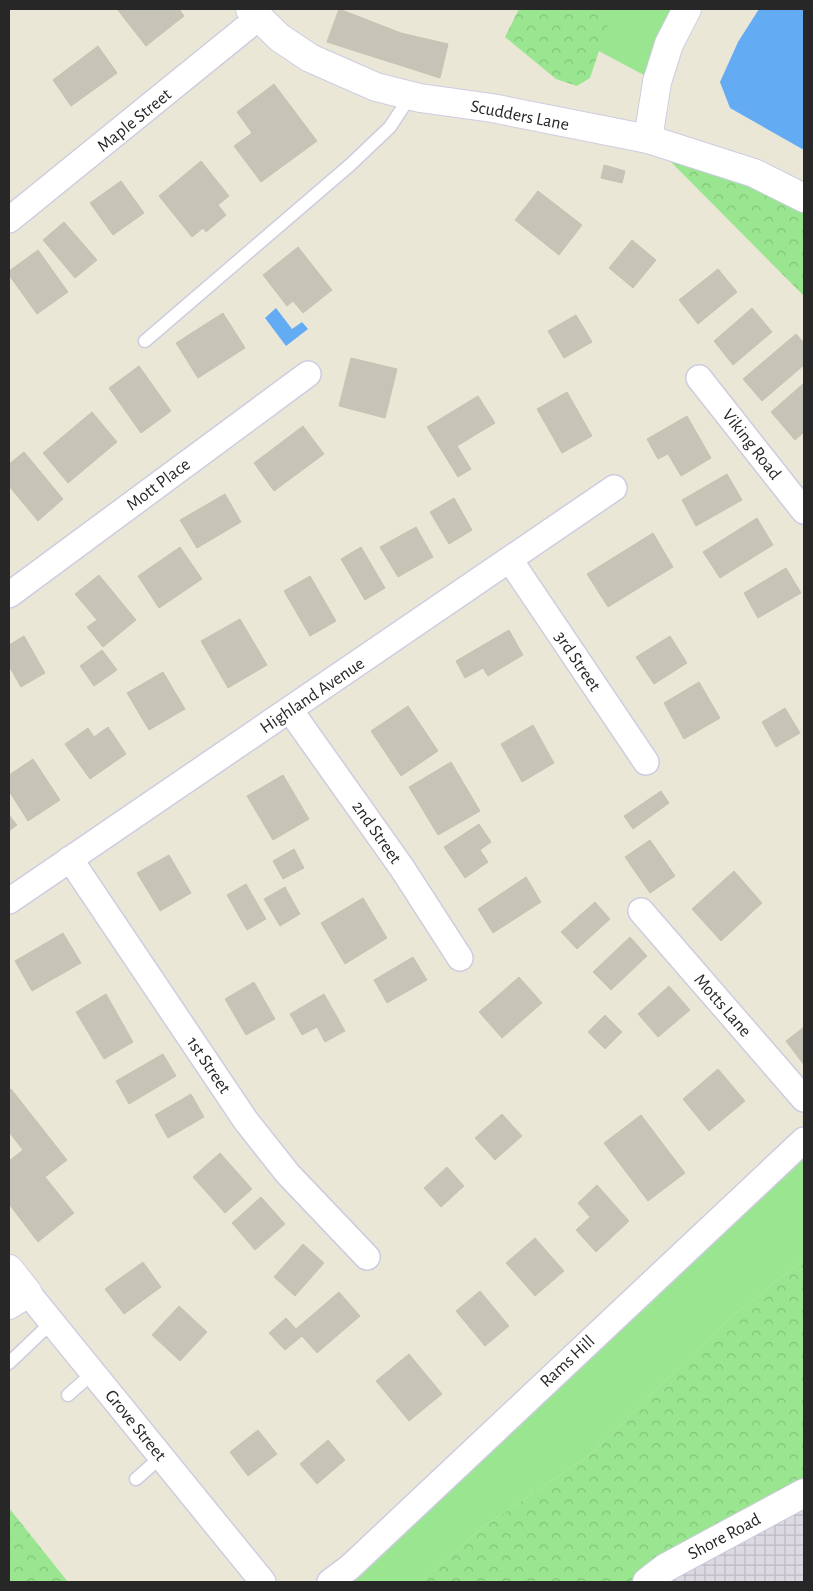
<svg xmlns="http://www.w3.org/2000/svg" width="813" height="1591" viewBox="0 0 813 1591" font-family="'Alegreya Sans',sans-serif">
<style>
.industrial{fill:url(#industrial-grid)}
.grass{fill:#99e590}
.forest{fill:url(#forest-crowns)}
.water{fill:#63acf4}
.building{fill:#c6c3b7;stroke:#c6c3b1}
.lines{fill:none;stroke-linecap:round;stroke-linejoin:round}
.lane-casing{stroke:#cdcce1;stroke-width:15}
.street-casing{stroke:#cdcce1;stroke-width:28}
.secondary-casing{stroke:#cdcce1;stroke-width:30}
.lane{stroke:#fff;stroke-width:12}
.street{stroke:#fff;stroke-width:25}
.secondary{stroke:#fff;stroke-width:28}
.labels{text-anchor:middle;stroke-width:4;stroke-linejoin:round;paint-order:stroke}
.street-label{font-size:18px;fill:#272727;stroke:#fff}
</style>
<defs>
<pattern id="industrial-grid" width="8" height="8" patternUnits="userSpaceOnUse" patternTransform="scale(1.25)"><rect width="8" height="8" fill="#ddd9e2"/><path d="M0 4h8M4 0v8" fill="none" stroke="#bebac2"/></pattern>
<pattern id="forest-crowns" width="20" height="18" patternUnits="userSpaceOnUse" patternTransform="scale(1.25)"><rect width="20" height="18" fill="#99e590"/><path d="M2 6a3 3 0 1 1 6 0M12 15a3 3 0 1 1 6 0" fill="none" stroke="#84c47c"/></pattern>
</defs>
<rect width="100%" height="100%" fill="#ebe7d7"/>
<path class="industrial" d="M804,1497v85h-153z"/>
<g class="grass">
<path d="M520,9h152l-15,73z"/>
<path d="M804,1145v114l-81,65 -132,130 -108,73 -63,55h-90z"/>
</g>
<g class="forest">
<path d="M519,9h94l-23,69 -13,8 -21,-7 -51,-42z"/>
<path d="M666,157l138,41v98z"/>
<path d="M804,1259v238l-153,85h-231l63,-55 108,-73 132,-130z"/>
<path d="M9,1508l59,74h-59z"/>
</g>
<g class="water">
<path d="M759,9h45v141l-74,-42 -10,-26 18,-40z"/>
<path d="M276,308l16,21 10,-7 6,7 -22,17 -21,-28z"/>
</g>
<g class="building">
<path d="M117,9h62l5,7 -38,30z"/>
<path d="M339,9l62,24 47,11 -8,34 -113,-36z"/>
<path d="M98,46l19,27 -46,33 -18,-26z"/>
<path d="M274,84l43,57 -56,41 -27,-36 18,-13 -15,-21z"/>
<path d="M201,161l28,35 -11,9 8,10 -20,17 -3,-4 -11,9 -33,-41z"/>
<path d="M604,165l21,6 -3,12 -21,-5z"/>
<path d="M121,181l23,32 -31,22 -23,-32z"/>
<path d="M538,191l44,34 -23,30 -44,-35z"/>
<path d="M64,222l33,38 -22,18 -32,-38z"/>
<path d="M632,240l24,20 -23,28 -24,-20z"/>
<path d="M298,247l34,43 -29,23 -10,-12 -6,5 -24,-31z"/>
<path d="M38,250l30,42 -31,22 -28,-39v-4z"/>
<path d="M718,269l19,23 -39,32 -19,-24z"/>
<path d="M752,308l20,24 -39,33 -19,-24z"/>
<path d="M223,313l22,35 -47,30 -22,-35z"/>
<path d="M576,315l16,27 -28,16 -16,-27z"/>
<path d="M796,334l8,9v22l-42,36 -19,-22z"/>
<path d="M351,358l46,11 -12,49 -46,-12z"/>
<path d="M139,366l32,45 -30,22 -32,-45z"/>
<path d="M804,383v49l-9,8 -24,-28z"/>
<path d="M567,392l25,44 -30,17 -25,-44z"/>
<path d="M478,396l17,27 -38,23 14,23 -13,8 -31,-50z"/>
<path d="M92,412l25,30 -49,41 -25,-30z"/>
<path d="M687,416l24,42 -30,18 -13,-22 -10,5 -11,-20z"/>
<path d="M303,426l21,28 -50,37 -20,-28z"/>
<path d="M24,452l39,47 -25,22 -29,-35v-22z"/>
<path d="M727,474l15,26 -46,26 -14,-26z"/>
<path d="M225,494l16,28 -44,26 -17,-28z"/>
<path d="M454,498l18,32 -23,14 -19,-32z"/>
<path d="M757,518l16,27 -53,33 -17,-26z"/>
<path d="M416,527l17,30 -35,20 -18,-30z"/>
<path d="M653,533l20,34 -65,40 -21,-33z"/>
<path d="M180,547l22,32 -43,29 -21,-32z"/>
<path d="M361,547l24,41 -20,12 -24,-41z"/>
<path d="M786,568l15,25 -43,25 -14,-25z"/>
<path d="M99,575l37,45 -33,27 -16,-20 10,-7 -22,-26z"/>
<path d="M310,576l26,45 -26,15 -26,-45z"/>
<path d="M240,619l27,46 -39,23 -27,-47z"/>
<path d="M509,630l14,25 -35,21 -5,-8 -18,10 -9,-17z"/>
<path d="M24,636l21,37 -24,14 -12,-21v-21z"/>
<path d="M670,636l17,27 -33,21 -18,-27z"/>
<path d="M102,650l15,20 -23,16 -14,-20z"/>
<path d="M163,672l22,37 -36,21 -22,-37z"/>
<path d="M699,682l21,36 -36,21 -20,-36z"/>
<path d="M408,706l30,45 -37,25 -30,-45z"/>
<path d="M785,708l15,25 -24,14 -14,-25z"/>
<path d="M533,725l21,38 -32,19 -21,-38z"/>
<path d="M108,727l18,27 -36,25 -25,-35 23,-16 6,9z"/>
<path d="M33,759l27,41 -32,21 -19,-30v-16z"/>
<path d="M451,762l29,49 -42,24 -29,-48z"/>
<path d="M283,775l26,44 -36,21 -26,-44z"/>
<path d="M661,791l8,12 -36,26 -9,-13z"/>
<path d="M9,815l8,10 -8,6z"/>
<path d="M479,824l12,18 -11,8 8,12 -23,16 -21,-31z"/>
<path d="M650,840l25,36 -25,17 -25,-36z"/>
<path d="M294,849l10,19 -21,11 -10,-18z"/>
<path d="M169,855l22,38 -31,18 -23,-38z"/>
<path d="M734,871l28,32 -41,38 -29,-32z"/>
<path d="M526,877l15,25 -48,31 -15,-24z"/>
<path d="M246,884l20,35 -19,11 -20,-35z"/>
<path d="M285,887l15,27 -20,12 -16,-27z"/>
<path d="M363,898l24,40 -42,26 -24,-41z"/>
<path d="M595,902l15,17 -33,30 -16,-17z"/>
<path d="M63,933l18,30 -49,28 -17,-30z"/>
<path d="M630,937l17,19 -36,34 -18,-18z"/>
<path d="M413,957l14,23 -40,23 -13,-23z"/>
<path d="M519,977l23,26 -40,35 -23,-26z"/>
<path d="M254,982l21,37 -29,16 -21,-36z"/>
<path d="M669,986l21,24 -32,27 -20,-23z"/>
<path d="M106,994l27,48 -29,17 -28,-47z"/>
<path d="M324,994l21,37 -20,11 -8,-15 -15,8 -12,-21z"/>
<path d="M605,1015l17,17 -17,17 -17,-17z"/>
<path d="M804,1027v38l-18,-24z"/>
<path d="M163,1054l13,22 -47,28 -13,-23z"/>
<path d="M718,1069l27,32 -36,30 -26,-32z"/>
<path d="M11,1089l56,71 -22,17 29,36 -36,29 -29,-38v-43l14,-11 -14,-18v-41z"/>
<path d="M191,1094l13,23 -36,21 -13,-23z"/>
<path d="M502,1114l20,22 -27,24 -20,-22z"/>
<path d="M641,1115l44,58 -37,28 -44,-58z"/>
<path d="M220,1153l32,36 -27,24 -32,-36z"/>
<path d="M447,1167l17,19 -23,21 -17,-19z"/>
<path d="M597,1185l32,36 -33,31 -20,-22 14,-13 -12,-14z"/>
<path d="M261,1197l24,27 -30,26 -23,-27z"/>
<path d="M535,1238l29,33 -29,25 -29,-33z"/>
<path d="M303,1244l21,19 -29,33 -21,-19z"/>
<path d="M143,1262l18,25 -37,27 -19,-25z"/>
<path d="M480,1291l29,35 -24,20 -29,-35z"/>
<path d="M339,1292l21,24 -43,37 -15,-17 -17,14 -16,-17 17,-15 10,11z"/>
<path d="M179,1306l28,26 -27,29 -28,-26z"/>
<path d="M409,1354l33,40 -33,27 -33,-40z"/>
<path d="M258,1430l19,24 -29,22 -18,-24z"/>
<path d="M328,1440l17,20 -28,24 -17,-20z"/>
</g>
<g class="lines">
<g class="lane-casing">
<g id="lane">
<path d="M145,341l205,-176 40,-38 21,-32"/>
<path d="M9,1363l43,-41"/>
<path d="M68,1395l26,-23"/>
<path d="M136,1479l25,-22"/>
</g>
</g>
<g class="street-casing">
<g id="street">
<path d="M9,220l249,-202"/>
<path d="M699,378l105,133"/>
<path d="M510,560l136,202"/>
<path d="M9,595l299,-221"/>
<path d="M290,710l112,158 58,90"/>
<path d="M70,859l176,262 42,53 79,83"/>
<path d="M9,901l605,-413"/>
<path d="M641,911l163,188"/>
<path d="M28,1293l235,289"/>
<path d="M330,1582l20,-15 454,-427"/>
</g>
</g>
<g class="secondary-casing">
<g id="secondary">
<path d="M250,9l30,29 30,20 66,29 44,11 72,10 156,31 106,34 50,25"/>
<path d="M648,139l9,-57 12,-38 18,-35"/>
<path d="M9,1269l19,24 -19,12"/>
<path d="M647,1582l18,-14 139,-75"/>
</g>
</g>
<use href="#lane" class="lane"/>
<use href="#street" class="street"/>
<use href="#secondary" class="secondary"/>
</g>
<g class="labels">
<g class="street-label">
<text transform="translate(520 115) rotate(11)" y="6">Scudders Lane</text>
<text transform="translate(134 120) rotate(-39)" y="6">Maple Street</text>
<text transform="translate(752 444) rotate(52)" y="6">Viking Road</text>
<text transform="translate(158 484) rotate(-37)" y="6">Mott Place</text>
<text transform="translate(578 661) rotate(56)" y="6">3rd Street</text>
<text transform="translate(312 695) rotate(-34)" y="6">Highland Avenue</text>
<text transform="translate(377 832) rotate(55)" y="6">2nd Street</text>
<text transform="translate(723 1005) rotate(49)" y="6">Motts Lane</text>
<text transform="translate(209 1065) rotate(56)" y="6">1st Street</text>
<text transform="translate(567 1361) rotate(-43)" y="6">Rams Hill</text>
<text transform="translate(136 1425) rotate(51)" y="6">Grove Street</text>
<text transform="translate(724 1536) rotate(-28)" y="6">Shore Road</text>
</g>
</g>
<rect width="813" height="1591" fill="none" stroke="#272727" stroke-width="20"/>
</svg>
